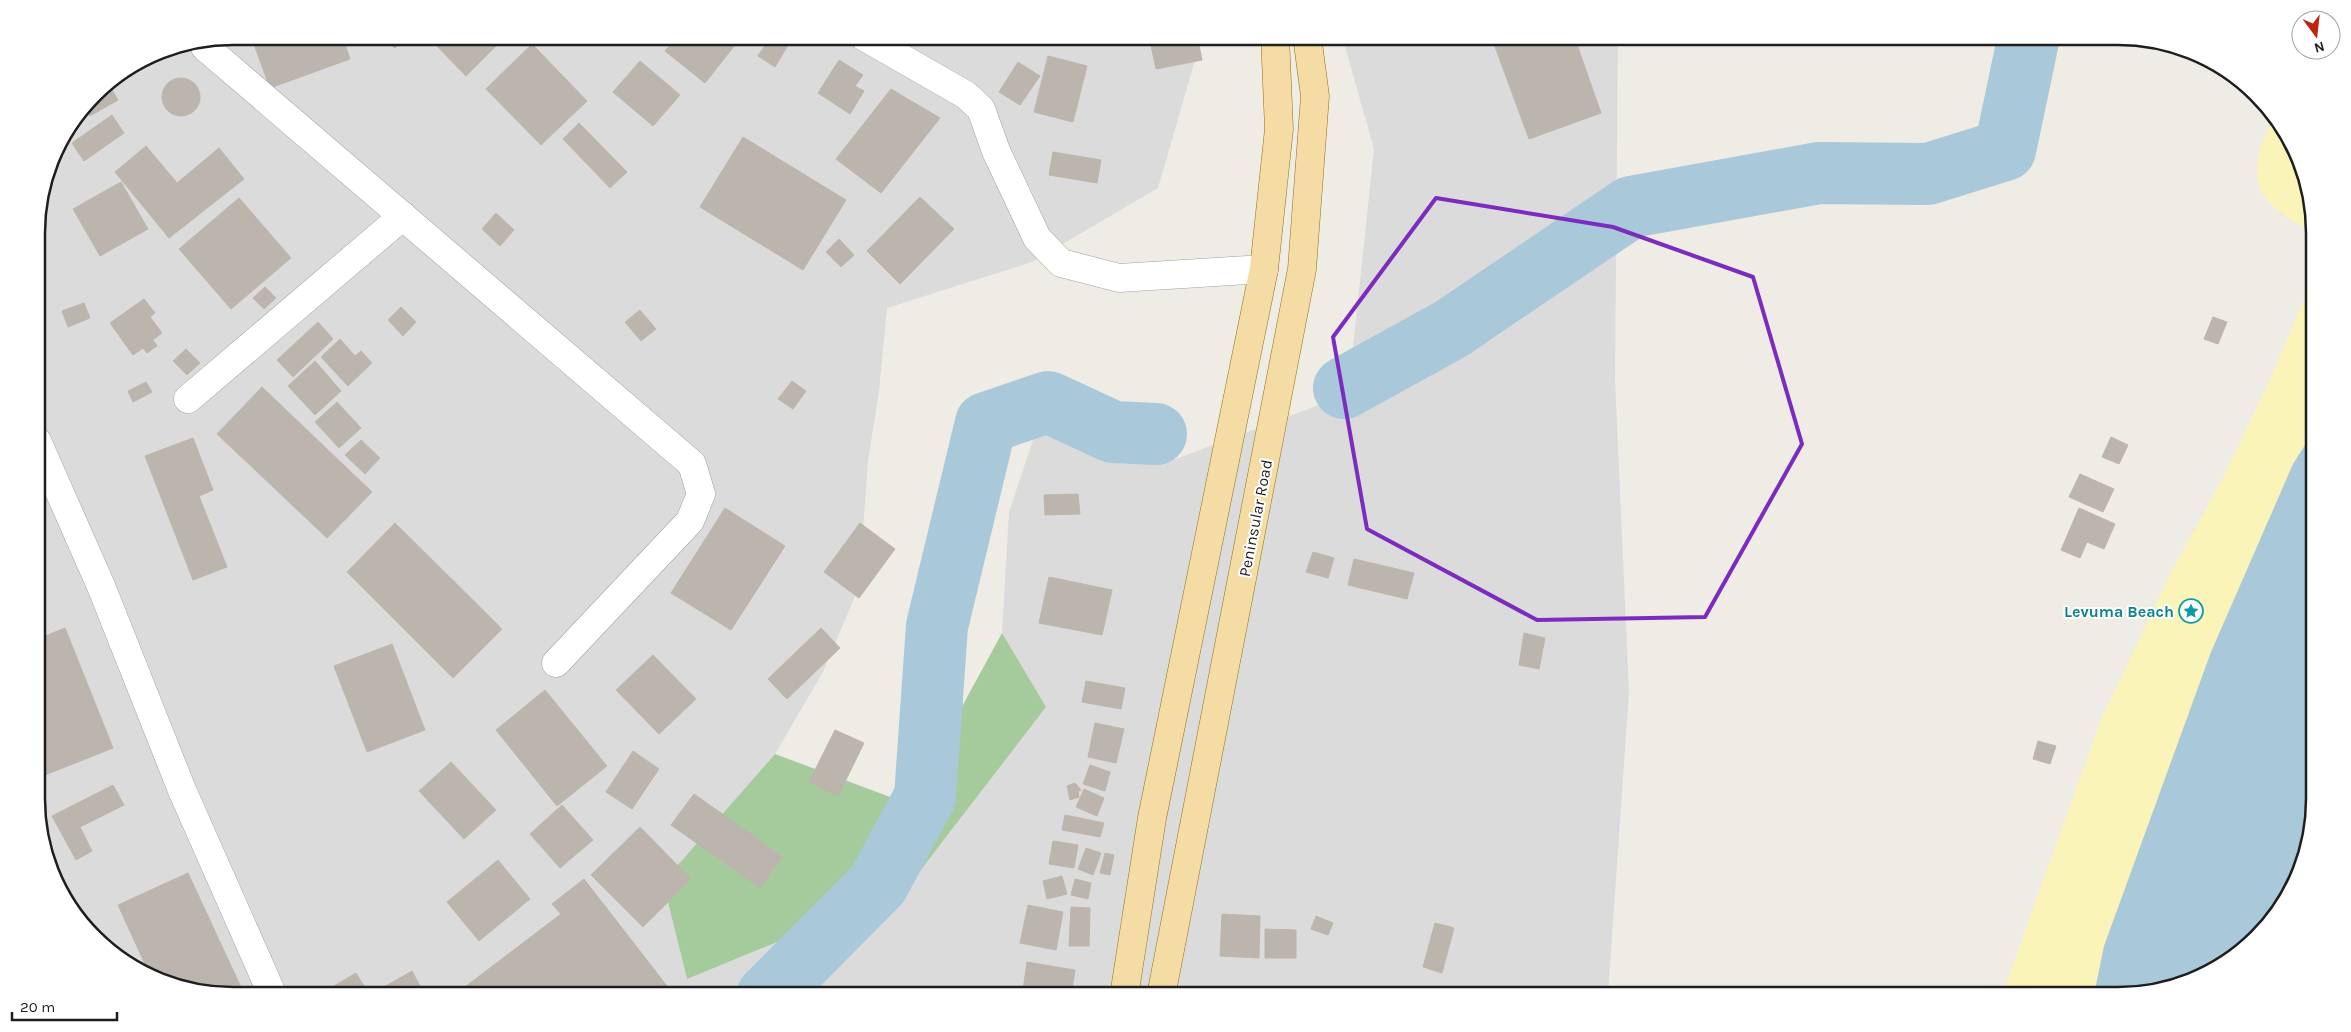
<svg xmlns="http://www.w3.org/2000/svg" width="2351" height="1032" viewBox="0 0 2351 1032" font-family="Karla,sans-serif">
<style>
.residential{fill:#dcdbdb}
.forest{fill:#a5cb9d}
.sand{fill:#faf4b8}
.water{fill:#a9c8d9}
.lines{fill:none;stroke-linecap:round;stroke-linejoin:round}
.river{stroke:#a9c8d9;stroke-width:62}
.building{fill:#bbb5ae;stroke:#bfb5a8}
.street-casing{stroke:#a2a2a2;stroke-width:29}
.primary-casing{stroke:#8e730b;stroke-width:29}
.street{stroke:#fff;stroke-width:28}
.primary{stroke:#f5dca4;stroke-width:28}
.marked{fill:none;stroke:#7b2cbf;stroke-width:4;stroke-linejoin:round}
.labels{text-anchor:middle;stroke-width:4;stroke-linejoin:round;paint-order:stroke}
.street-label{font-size:16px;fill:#1e1e1e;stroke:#fff}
.culture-label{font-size:16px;font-weight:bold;fill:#0d838f;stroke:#fff;text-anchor:end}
.rim{fill:none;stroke:#1e1e1e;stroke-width:2.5}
</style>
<rect width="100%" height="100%" fill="#eeece5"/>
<path class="residential" d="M233,36h969l-44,152 -126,74 -145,46 -8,83 -11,70 -9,126 -36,85 -48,82 -112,128 24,97 359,-271 -44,-75 7,-121 29,-87 138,34 172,-65 26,-245 -32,-113h276l-3,344 14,312 -21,303 -1375,1 -75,-15 -44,-26 -37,-36 -26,-45 -13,-49 -1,-605 19,-74 47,-61 55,-34z"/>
<path class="forest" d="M1002,633l44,74 -140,182 -219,90 -24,-97 112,-128 134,50z"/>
<g class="sand">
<path d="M2275,115l25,43 13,50v28c-12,-12 -31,-20 -43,-33 -25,-26 -9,-60 5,-88z"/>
<path d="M2313,279l1,152 -21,33 -189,482 -10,49h-92l100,-278 71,-148 53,-97 45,-95z"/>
</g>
<path class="water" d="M2314,431l1,368 -15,75 -26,45 -37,36 -56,30 -51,10h-36l10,-49 107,-294 82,-188z"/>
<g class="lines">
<g class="river">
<path d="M1344,388l107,-59 180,-122 188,-34 109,1 77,-24 24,-114"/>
<path d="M767,996l111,-112 47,-87 12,-171 49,-203 62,-21 65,30 43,2"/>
</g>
</g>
<g class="building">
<path d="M251,36h91l8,23 -80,29z"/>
<path d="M377,36h26l-8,12z"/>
<path d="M427,36h79l-40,40z"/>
<path d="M678,36h64l-37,47 -40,-32z"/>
<path d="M771,36h14l6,4 -16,27 -17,-11z"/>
<path d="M1149,36h48l5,24 -46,9z"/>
<path d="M1515,36h59l27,77 -72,26 -35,-95z"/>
<path d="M532,44l55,57 -46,44 -55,-56z"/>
<path d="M1048,56l39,10 -14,56 -39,-10z"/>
<path d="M839,60l24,15 -8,11 9,5 -14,23 -32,-21z"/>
<path d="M640,61l40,34 -27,31 -40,-34z"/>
<path d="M1018,62l22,14 -20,29 -21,-13z"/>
<circle cx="181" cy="97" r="19"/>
<path d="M108,83l10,17 -28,16 -5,-7z"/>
<path d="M891,89l49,29 -59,75 -45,-34z"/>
<path d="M112,115l12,18 -40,28 -12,-18z"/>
<path d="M579,123l48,49 -17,16 -47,-49z"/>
<path d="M743,137l103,63 -43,70 -103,-63z"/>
<path d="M146,146l31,37 42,-35 25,31 -75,59 -54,-66z"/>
<path d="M1053,152l48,8 -4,23 -48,-8z"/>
<path d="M121,182l27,47 -48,27 -27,-47z"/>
<path d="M920,197l34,32 -54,55 -33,-33z"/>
<path d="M239,198l52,60 -60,51 -52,-60z"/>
<path d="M496,213l18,17 -14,16 -18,-17z"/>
<path d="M839,239l15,16 -13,12 -15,-15z"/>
<path d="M265,287l11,11 -12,11 -11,-11z"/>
<path d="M144,299l11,14 -5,4 12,16 -9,7 4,6 -10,7 -4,-5 -10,7 -23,-32z"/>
<path d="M84,303l6,15 -22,9 -6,-16z"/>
<path d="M401,307l15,15 -13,14 -15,-16z"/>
<path d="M640,310l16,19 -15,12 -16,-19z"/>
<path d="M2213,317l14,5 -9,22 -14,-5z"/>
<path d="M318,322l15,17 -40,38 -16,-17z"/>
<path d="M340,339l15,17 6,-5 11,12 -24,23 -27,-29z"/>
<path d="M186,349l14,14 -13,12 -14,-14z"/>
<path d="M315,361l26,30 -26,24 -27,-29z"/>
<path d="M792,381l14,10 -13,18 -15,-10z"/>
<path d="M146,382l6,10 -19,10 -5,-11z"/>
<path d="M262,387l110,105 -45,46 -110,-104z"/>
<path d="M337,402l24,26 -22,20 -24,-26z"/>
<path d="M2111,437l17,8 -9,19 -17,-7z"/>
<path d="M193,438l20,52 -14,6 28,71 -34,13 -48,-124z"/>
<path d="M361,440l19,18 -15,16 -20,-19z"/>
<path d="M2080,474l34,15 -11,23 -34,-15z"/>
<path d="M1078,494l2,20 -35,1 -1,-20z"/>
<path d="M725,508l60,38 -54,84 -60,-37z"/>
<path d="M2079,508l36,16 -11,25 -17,-7 -7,16 -19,-8z"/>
<path d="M395,523l107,106 -49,49 -106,-106z"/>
<path d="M860,523l35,26 -36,49 -35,-26z"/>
<path d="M1313,552l21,6 -6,20 -22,-6z"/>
<path d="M1354,559l60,14 -7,26 -59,-14z"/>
<path d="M1049,577l63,13 -10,45 -63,-12z"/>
<path d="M65,628l48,120 -73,29 -2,-6v-132z"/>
<path d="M821,628l19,20 -53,51 -19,-20z"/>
<path d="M1524,633l21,5 -6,31 -20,-4z"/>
<path d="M392,644l33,86 -58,22 -33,-86z"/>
<path d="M653,655l43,44 -37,35 -43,-44z"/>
<path d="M1086,681l39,7 -4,21 -39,-7z"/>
<path d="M545,690l62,76 -50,40 -61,-76z"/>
<path d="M1095,723l29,6 -8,34 -28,-6z"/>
<path d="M835,730l29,13 -26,53 -29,-14z"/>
<path d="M2038,741l18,5 -6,18 -17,-5z"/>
<path d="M633,751l26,18 -27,40 -26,-17z"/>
<path d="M451,762l45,48 -32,29 -45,-48z"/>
<path d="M1090,765l20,7 -5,19 -22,-7z"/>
<path d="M1075,783l6,7 -3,1 1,6 -9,3 -3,-14z"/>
<path d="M113,785l11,20 -44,22 12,24 -16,9 -24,-44z"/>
<path d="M1084,789l20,9 -7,18 -21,-9z"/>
<path d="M694,794l89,63 -23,31 -89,-63z"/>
<path d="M562,805l31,35 -33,28 -30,-34z"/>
<path d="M1065,815l39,8 -4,14 -38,-7z"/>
<path d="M640,827l51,52 -48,48 -52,-52z"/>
<path d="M1053,841l25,4 -4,23 -25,-4z"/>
<path d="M1086,848l15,5 -8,22 -15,-6z"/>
<path d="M1105,853l9,2 -4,20 -10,-2z"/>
<path d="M498,860l32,39 -51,42 -32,-39z"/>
<path d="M188,873l57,123h-12l-75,-15 -7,-4 -33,-72z"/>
<path d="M1062,876l5,18 -20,5 -4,-18z"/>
<path d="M584,879l83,107 -12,10h-196l-2,-3 104,-79 -9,-10z"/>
<path d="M1075,879l16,4 -3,16 -17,-4z"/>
<path d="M1028,905l35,7 -7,38 -36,-7z"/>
<path d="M1071,907l19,1 -1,38h-20z"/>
<path d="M83,911l12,26 -20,-22z"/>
<path d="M1222,914l38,2 -1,42 -39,-2z"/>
<path d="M1316,916l17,7 -5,12 -17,-6z"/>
<path d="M1435,923l19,5 -12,45 -19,-6z"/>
<path d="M1265,929l31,1v28h-31z"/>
<path d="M1027,962l48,8 -4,26h-16l-32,-6z"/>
<path d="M412,971l10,19 -10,6h-23l-5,-9z"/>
<path d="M356,973l14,23h-53z"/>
<path d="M437,989l3,7h-16z"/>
</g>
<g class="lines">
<g class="street-casing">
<g id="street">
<path d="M863,36l103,59 15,14 15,42 41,87 24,25 58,15 145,-9"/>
<path d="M203,42l2,5 487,417 9,30 -11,27 -134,142"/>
<path d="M188,399l215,-183"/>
<path d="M37,441l64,145 81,204 91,206"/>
</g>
</g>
<g class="primary-casing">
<g id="primary">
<path d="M1124,996l28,-178 112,-549 15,-140 -4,-93"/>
<path d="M1161,996l141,-727 13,-173 -8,-60"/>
</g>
</g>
<use href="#street" class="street"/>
<use href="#primary" class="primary"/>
</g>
<path class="marked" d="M1436,198l177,29 140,50 49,167 -97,173 -168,3 -170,-91 -34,-192z"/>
<defs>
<g id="sight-ring" transform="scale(1.25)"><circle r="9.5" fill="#fff" stroke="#0f9aa8" stroke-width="1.5"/><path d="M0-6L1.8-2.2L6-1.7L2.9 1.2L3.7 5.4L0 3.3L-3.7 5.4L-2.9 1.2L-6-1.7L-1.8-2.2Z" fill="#0f9aa8"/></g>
</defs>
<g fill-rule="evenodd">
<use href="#sight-ring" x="2191" y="611"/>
</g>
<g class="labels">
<g class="street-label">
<text transform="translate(1255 518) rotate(-79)" y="6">Peninsular Road</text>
</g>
<g class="culture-label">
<text x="2174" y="617">Levuma Beach</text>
</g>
</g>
<path d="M0 0H2351V1032H0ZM233 45H2118A188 188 0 0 1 2306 233V799A188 188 0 0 1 2118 987H233A188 188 0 0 1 45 799V233A188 188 0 0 1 233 45Z" fill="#fff" fill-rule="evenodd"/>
<path class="rim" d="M233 45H2118A188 188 0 0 1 2306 233V799A188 188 0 0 1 2118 987H233A188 188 0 0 1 45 799V233A188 188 0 0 1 233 45Z"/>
<g transform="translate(2316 35) rotate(165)"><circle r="24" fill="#ffffff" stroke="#a5a5a5"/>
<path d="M0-4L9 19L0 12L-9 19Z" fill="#be240f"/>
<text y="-8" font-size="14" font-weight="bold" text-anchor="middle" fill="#1e1e1e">N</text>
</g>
<path d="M12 1012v8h105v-8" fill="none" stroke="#1e1e1e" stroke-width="2.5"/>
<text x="20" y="1012" font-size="15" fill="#1e1e1e" stroke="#ffffff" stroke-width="4" paint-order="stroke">20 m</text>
</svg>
